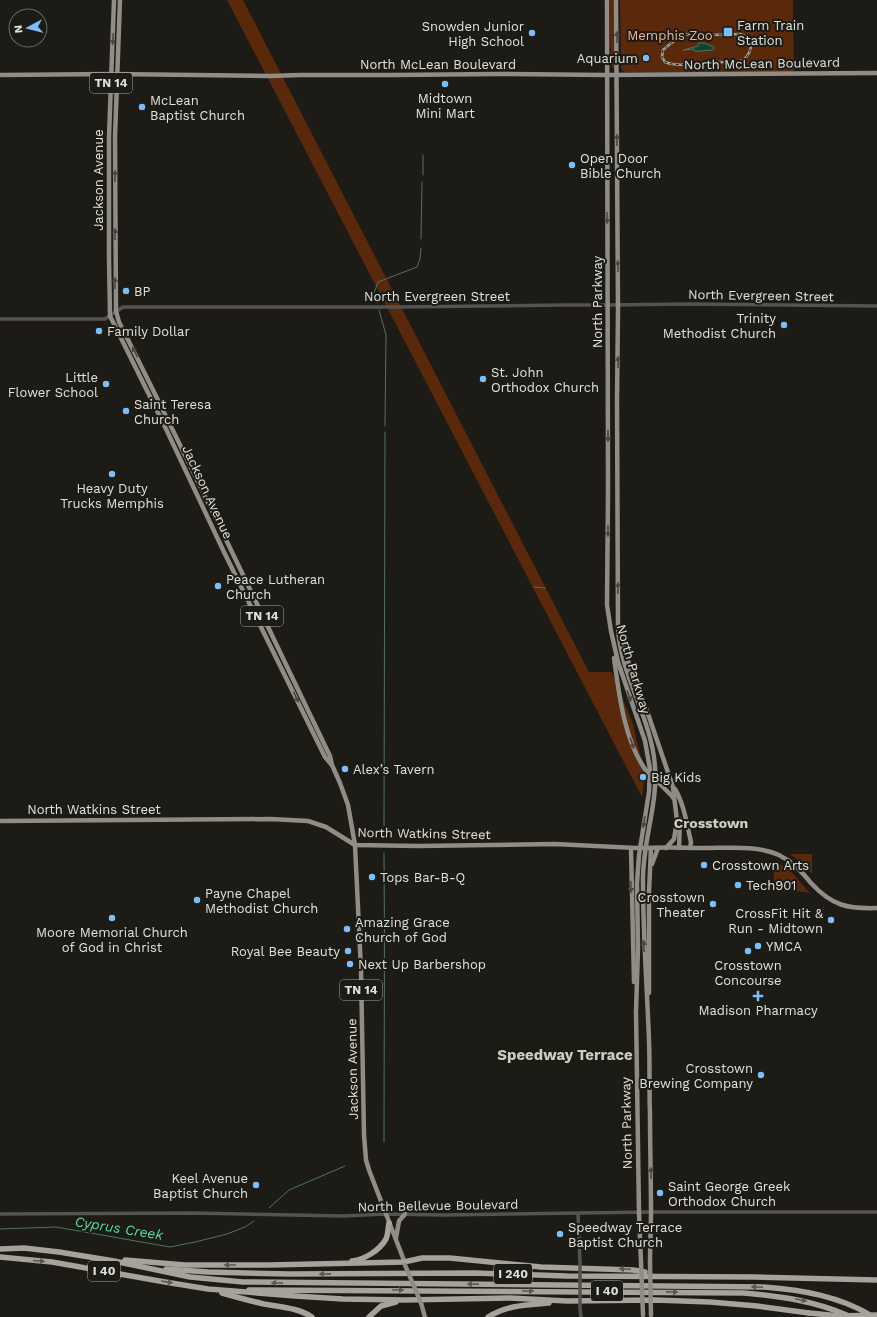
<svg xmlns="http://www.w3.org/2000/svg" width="877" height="1317" viewBox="0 0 877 1317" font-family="'Work Sans',sans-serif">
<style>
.green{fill:#5a280b}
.water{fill:#0f452e;stroke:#4e7462}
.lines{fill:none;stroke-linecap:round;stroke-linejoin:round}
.stream{stroke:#4e7462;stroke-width:1}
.minor{stroke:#555350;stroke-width:3.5}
.major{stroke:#908c86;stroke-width:4.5}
.highway{stroke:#a7a29b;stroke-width:5.5}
.rail-casing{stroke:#9f9f99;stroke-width:2.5}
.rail{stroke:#1c1b15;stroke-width:1;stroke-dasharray:3;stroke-linecap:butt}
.minor-bridge{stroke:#555350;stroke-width:3.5}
.major-bridge{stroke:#908c86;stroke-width:4.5}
.highway-bridge{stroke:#a7a29b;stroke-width:5.5}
.oneway{fill:#4a4842}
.oneway2{fill:#5b5851}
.poi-dot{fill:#7bbef8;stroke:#1c1b15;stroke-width:1.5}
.labels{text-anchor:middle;stroke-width:4;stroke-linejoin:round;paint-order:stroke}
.shield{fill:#1c1b15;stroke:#a6a6a0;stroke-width:1}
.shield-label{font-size:12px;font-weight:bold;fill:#e1e1dc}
.poi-label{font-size:13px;fill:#e1e1dc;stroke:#1c1b15;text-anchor:start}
.park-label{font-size:13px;fill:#f2b292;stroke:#1c1b15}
.street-label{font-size:13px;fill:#e1e1dc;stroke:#1c1b15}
.neighbourhood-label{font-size:14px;font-weight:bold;fill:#ccccc3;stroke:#1c1b15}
.water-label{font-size:14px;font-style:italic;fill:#5adda1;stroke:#1c1b15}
.quarter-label{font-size:15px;font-weight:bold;fill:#ccccc3;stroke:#1c1b15}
</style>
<rect width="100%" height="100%" fill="#1c1b15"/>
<g class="green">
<path d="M227,0h16l346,672h23l21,52 12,52 -3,21z"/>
<path d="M610,0h4l1,69 -3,-2 -2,-27z"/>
<path d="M620,0h173l1,72h-170l-2,-2 -1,-3z"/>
<path d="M790,854h22v20l-8,-9z"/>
<path d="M776,862l13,7 21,24 -36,-5v-23z"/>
</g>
<path class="water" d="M699,43h5l10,4 -1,3c-7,0 -13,2 -19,1v-2l-11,1 15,-4z"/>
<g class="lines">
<g class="stream">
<path d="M423,175v-20"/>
<path d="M421,239l1,-57"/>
<path d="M377,303l-3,-10 4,-11 39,-15 3,-8 1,-11"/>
<path d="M379,310l7,25 -1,91"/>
<path d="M534,587l11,1"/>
<path d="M384,826l1,-394"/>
<path d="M384,853c1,96 0,192 0,289"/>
<path d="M269,1208l20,-18 56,-24"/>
<path d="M0,1229l56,-2 114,20 25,-5 32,-8 18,-7 9,-6"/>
</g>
<g class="minor">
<path d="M0,319h105l18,-12h272l168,-2h45l78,-1 191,2"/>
<path d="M0,1214l192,-1 151,3 42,-2 59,1 207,-3h226"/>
<path d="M578,1214l2,49"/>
<path d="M580,1308l1,9"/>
</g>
<g class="major">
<path d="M114,0l-5,137v121l1,58 56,113 58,123 101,205 6,7"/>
<path d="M120,0l-5,137 1,174 3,11c73,144 141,289 211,434l2,9 8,18 8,22 7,40 6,125 3,165 2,25 3,10 36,93"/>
<path d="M607,0l1,492 -1,113 4,26 7,31 27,79 5,28 -1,23 -10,63 -2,28 1,65 -2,64 3,201 2,49"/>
<path d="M616,0l2,310 -1,90 1,227c2,49 34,91 37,140 3,38 -13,76 -12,115 0,53 4,105 6,158 1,25 0,49 1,74 0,32 1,65 1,97 0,17 -1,34 -1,52"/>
<path d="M0,75l112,-1 158,2 30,-1h92l107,-1 108,1 270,-2"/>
<path d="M620,634l9,30 16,41 28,82 4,34 -3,18 -8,9"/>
<path d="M614,658c5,36 10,81 31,111"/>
<path d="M660,784l11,11 3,4"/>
<path d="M675,789c9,15 12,36 16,53l-1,6"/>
<path d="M0,821l271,-2 37,2 18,6 29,18 63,1 137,-2 81,4"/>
<path d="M631,848l3,134"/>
<path d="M649,848c18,-1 37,0 55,0 25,0 52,-3 75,7 14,7 23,17 32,28 21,23 37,26 66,25"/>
<path d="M679,848l1,-29"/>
<path d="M652,864l6,-16"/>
<path d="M649,993v-101l2,-44"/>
<path d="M396,1238l3,-17 6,-7"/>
<path d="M421,1303l4,14"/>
</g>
<g class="highway">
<path d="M0,1249l24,-1 35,4 55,9 76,16 53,5 521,5c38,3 75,9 108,29"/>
<path d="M0,1257l52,5 113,20 43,7 87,7 48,3 62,1 105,-2 57,3 88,-1 55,2 47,4 52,7"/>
<path d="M125,1260l60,5h84l135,-3 18,-4h28l91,9 92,3 12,2"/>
<path d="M352,1261c13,-2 27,-10 34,-22 2,-4 2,-11 3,-16"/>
<path d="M166,1269l42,3 81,2 186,-1 92,3 188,1 122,3"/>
<path d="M249,1290l495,3c36,3 71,8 105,23"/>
<path d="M222,1293c14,4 28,8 42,11 16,3 35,4 48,13"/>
<path d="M369,1317l12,-11 15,-4"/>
<path d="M488,1317c19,-12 38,-12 61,-14"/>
</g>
<g class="rail-casing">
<path id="rail" d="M694,33c-12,1 -22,9 -31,17l-1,7 3,5c13,6 40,0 55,0 6,0 12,2 18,0 14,-4 19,-24 2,-28l-30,1"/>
</g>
<use href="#rail" class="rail"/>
<path class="minor-bridge" d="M580,1263v45"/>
<g class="major-bridge">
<path d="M645,769l15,15"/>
<path d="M636,848h13"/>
<path d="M641,1262l2,53"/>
<path d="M650,1263l1,52"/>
<path d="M405,1265l16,38"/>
</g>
<path class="highway-bridge" d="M809,1313l31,3 37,-1"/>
</g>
<defs><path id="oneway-solid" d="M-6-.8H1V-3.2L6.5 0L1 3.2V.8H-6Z"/></defs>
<g class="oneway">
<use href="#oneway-solid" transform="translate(617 37) rotate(-90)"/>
<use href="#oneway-solid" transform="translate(113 39) rotate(92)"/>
<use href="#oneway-solid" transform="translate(617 140) rotate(-90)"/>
<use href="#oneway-solid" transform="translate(115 176) rotate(-90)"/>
<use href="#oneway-solid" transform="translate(607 218) rotate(90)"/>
<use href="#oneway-solid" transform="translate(115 234) rotate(-90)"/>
<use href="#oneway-solid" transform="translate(618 266) rotate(-91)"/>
<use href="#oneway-solid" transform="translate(115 283) rotate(-90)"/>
<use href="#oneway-solid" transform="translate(135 352) rotate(-117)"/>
<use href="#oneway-solid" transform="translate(618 362) rotate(-89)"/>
<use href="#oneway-solid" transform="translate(608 436) rotate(90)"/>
<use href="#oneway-solid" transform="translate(608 531) rotate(90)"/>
<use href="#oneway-solid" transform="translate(618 588) rotate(-88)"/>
<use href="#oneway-solid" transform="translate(629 696) rotate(72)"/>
<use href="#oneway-solid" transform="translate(296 697) rotate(65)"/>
<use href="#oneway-solid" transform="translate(632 743) rotate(71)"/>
<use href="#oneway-solid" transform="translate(644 822) rotate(99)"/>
<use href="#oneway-solid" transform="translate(631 887) rotate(89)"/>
<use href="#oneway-solid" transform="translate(644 946) rotate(-92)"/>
<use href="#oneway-solid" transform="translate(651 1173) rotate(-91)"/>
</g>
<g class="oneway2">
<use href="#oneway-solid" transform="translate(39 1261) rotate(4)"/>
<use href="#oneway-solid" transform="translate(230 1265) rotate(-180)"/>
<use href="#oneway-solid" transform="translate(625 1269) rotate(-178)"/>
<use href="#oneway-solid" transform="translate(325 1274) rotate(179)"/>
<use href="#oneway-solid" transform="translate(167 1282) rotate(9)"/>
<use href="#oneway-solid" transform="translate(277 1283) rotate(-179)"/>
<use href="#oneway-solid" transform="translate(473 1284) rotate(-179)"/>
<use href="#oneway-solid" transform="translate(757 1287) rotate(-178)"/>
<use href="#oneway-solid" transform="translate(398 1290)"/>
<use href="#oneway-solid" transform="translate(528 1291)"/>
<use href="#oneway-solid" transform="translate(672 1292) rotate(1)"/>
<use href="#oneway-solid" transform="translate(801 1300) rotate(12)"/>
</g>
<g class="poi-dot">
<rect x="723" y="27" width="10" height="10" rx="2"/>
<circle cx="532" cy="33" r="4"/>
<circle cx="646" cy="58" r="4"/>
<circle cx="445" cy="84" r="4"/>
<circle cx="142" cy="107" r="4"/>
<circle cx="572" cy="165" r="4"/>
<circle cx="126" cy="291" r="4"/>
<circle cx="784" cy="325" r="4"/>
<circle cx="99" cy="331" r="4"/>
<circle cx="483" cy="379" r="4"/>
<circle cx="106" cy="384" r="4"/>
<circle cx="126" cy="411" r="4"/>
<circle cx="112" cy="474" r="4"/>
<circle cx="218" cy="586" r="4"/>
<circle cx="345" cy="769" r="4"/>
<circle cx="643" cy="777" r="4"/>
<circle cx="704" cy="865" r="4"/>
<circle cx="372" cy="877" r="4"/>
<circle cx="738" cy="885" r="4"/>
<circle cx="197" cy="900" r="4"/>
<circle cx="713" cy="904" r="4"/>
<circle cx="112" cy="918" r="4"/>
<circle cx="831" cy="920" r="4"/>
<circle cx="347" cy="929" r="4"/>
<circle cx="758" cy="946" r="4"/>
<circle cx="348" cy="951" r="4"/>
<circle cx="748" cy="951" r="4"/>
<circle cx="350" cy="964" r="4"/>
<path d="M756 990h4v4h4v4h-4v4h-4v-4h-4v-4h4z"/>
<circle cx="761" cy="1075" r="4"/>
<circle cx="256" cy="1185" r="4"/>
<circle cx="660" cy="1193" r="4"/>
<circle cx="560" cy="1234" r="4"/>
</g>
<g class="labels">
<g class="shield">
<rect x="90" y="73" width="42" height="20" rx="3"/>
<rect x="241" y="606" width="42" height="20" rx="3"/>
<rect x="340" y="980" width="42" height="20" rx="3"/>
<rect x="88" y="1261" width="32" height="20" rx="3"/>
<rect x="494" y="1264" width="38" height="20" rx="3"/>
<rect x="591" y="1281" width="32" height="20" rx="3"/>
</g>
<g class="shield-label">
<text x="111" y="87">TN 14</text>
<text x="262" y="620">TN 14</text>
<text x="361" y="994">TN 14</text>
<text x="104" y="1275">I 40</text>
<text x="513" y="1278">I 240</text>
<text x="607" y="1295">I 40</text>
</g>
<g class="poi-label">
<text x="737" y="30">Farm Train<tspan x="737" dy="15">Station</tspan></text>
<text x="524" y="31" text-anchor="end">Snowden Junior<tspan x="524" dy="15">High School</tspan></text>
<text x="638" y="63" text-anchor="end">Aquarium</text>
<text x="445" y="103" text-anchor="middle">Midtown<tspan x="445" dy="15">Mini Mart</tspan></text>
<text x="150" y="105">McLean<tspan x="150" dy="15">Baptist Church</tspan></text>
<text x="580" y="163">Open Door<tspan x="580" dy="15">Bible Church</tspan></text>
<text x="134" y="296">BP</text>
<text x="776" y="323" text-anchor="end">Trinity<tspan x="776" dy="15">Methodist Church</tspan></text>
<text x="107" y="336">Family Dollar</text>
<text x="491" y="377">St. John<tspan x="491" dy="15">Orthodox Church</tspan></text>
<text x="98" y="382" text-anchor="end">Little<tspan x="98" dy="15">Flower School</tspan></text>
<text x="134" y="409">Saint Teresa<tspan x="134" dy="15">Church</tspan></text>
<text x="112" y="493" text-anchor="middle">Heavy Duty<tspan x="112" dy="15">Trucks Memphis</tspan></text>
<text x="226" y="584">Peace Lutheran<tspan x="226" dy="15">Church</tspan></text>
<text x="353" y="774">Alex’s Tavern</text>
<text x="651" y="782">Big Kids</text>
<text x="712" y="870">Crosstown Arts</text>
<text x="380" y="882">Tops Bar-B-Q</text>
<text x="746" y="890">Tech901</text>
<text x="205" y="898">Payne Chapel<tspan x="205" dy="15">Methodist Church</tspan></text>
<text x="705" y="902" text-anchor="end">Crosstown<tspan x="705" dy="15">Theater</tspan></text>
<text x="823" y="918" text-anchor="end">CrossFit Hit &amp;<tspan x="823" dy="15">Run - Midtown</tspan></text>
<text x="355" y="927">Amazing Grace<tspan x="355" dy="15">Church of God</tspan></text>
<text x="112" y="937" text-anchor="middle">Moore Memorial Church<tspan x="112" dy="15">of God in Christ</tspan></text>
<text x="766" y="951">YMCA</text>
<text x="340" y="956" text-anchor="end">Royal Bee Beauty</text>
<text x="358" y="969">Next Up Barbershop</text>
<text x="748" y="970" text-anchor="middle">Crosstown<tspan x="748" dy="15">Concourse</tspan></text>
<text x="758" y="1015" text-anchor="middle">Madison Pharmacy</text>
<text x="753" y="1073" text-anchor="end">Crosstown<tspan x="753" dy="15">Brewing Company</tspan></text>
<text x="248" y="1183" text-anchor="end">Keel Avenue<tspan x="248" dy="15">Baptist Church</tspan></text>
<text x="668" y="1191">Saint George Greek<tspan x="668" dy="15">Orthodox Church</tspan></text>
<text x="568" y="1232">Speedway Terrace<tspan x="568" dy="15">Baptist Church</tspan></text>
</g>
<g class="park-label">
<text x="670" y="40">Memphis Zoo</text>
</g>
<g class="street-label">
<text transform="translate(762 63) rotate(-1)" y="5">North McLean Boulevard</text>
<text x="438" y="69">North McLean Boulevard</text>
<text transform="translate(98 180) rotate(-90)" y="5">Jackson Avenue</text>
<text transform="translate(761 295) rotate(1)" y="5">North Evergreen Street</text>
<text x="437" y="301">North Evergreen Street</text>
<text transform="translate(597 302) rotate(-90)" y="5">North Parkway</text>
<text transform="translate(208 492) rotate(65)" y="5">Jackson Avenue</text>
<text transform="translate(634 669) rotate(74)" y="5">North Parkway</text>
<text x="94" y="814">North Watkins Street</text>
<text transform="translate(424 833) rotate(1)" y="5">North Watkins Street</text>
<text transform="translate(352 1069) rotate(-91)" y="5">Jackson Avenue</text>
<text transform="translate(626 1123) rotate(-91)" y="5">North Parkway</text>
<text transform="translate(438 1205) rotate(-1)" y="5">North Bellevue Boulevard</text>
</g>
<g class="neighbourhood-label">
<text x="711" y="828">Crosstown</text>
</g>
<g class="water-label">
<text transform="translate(119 1228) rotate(9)" y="5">Cyprus Creek</text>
</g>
<g class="quarter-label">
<text x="565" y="1060">Speedway Terrace</text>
</g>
</g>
<g transform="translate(28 28) rotate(263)"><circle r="19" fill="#1c1b15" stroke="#6b6a65"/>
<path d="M0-3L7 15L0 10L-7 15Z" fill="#7bbef8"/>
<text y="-6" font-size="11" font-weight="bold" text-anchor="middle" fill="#e1e1dc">N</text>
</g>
</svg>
